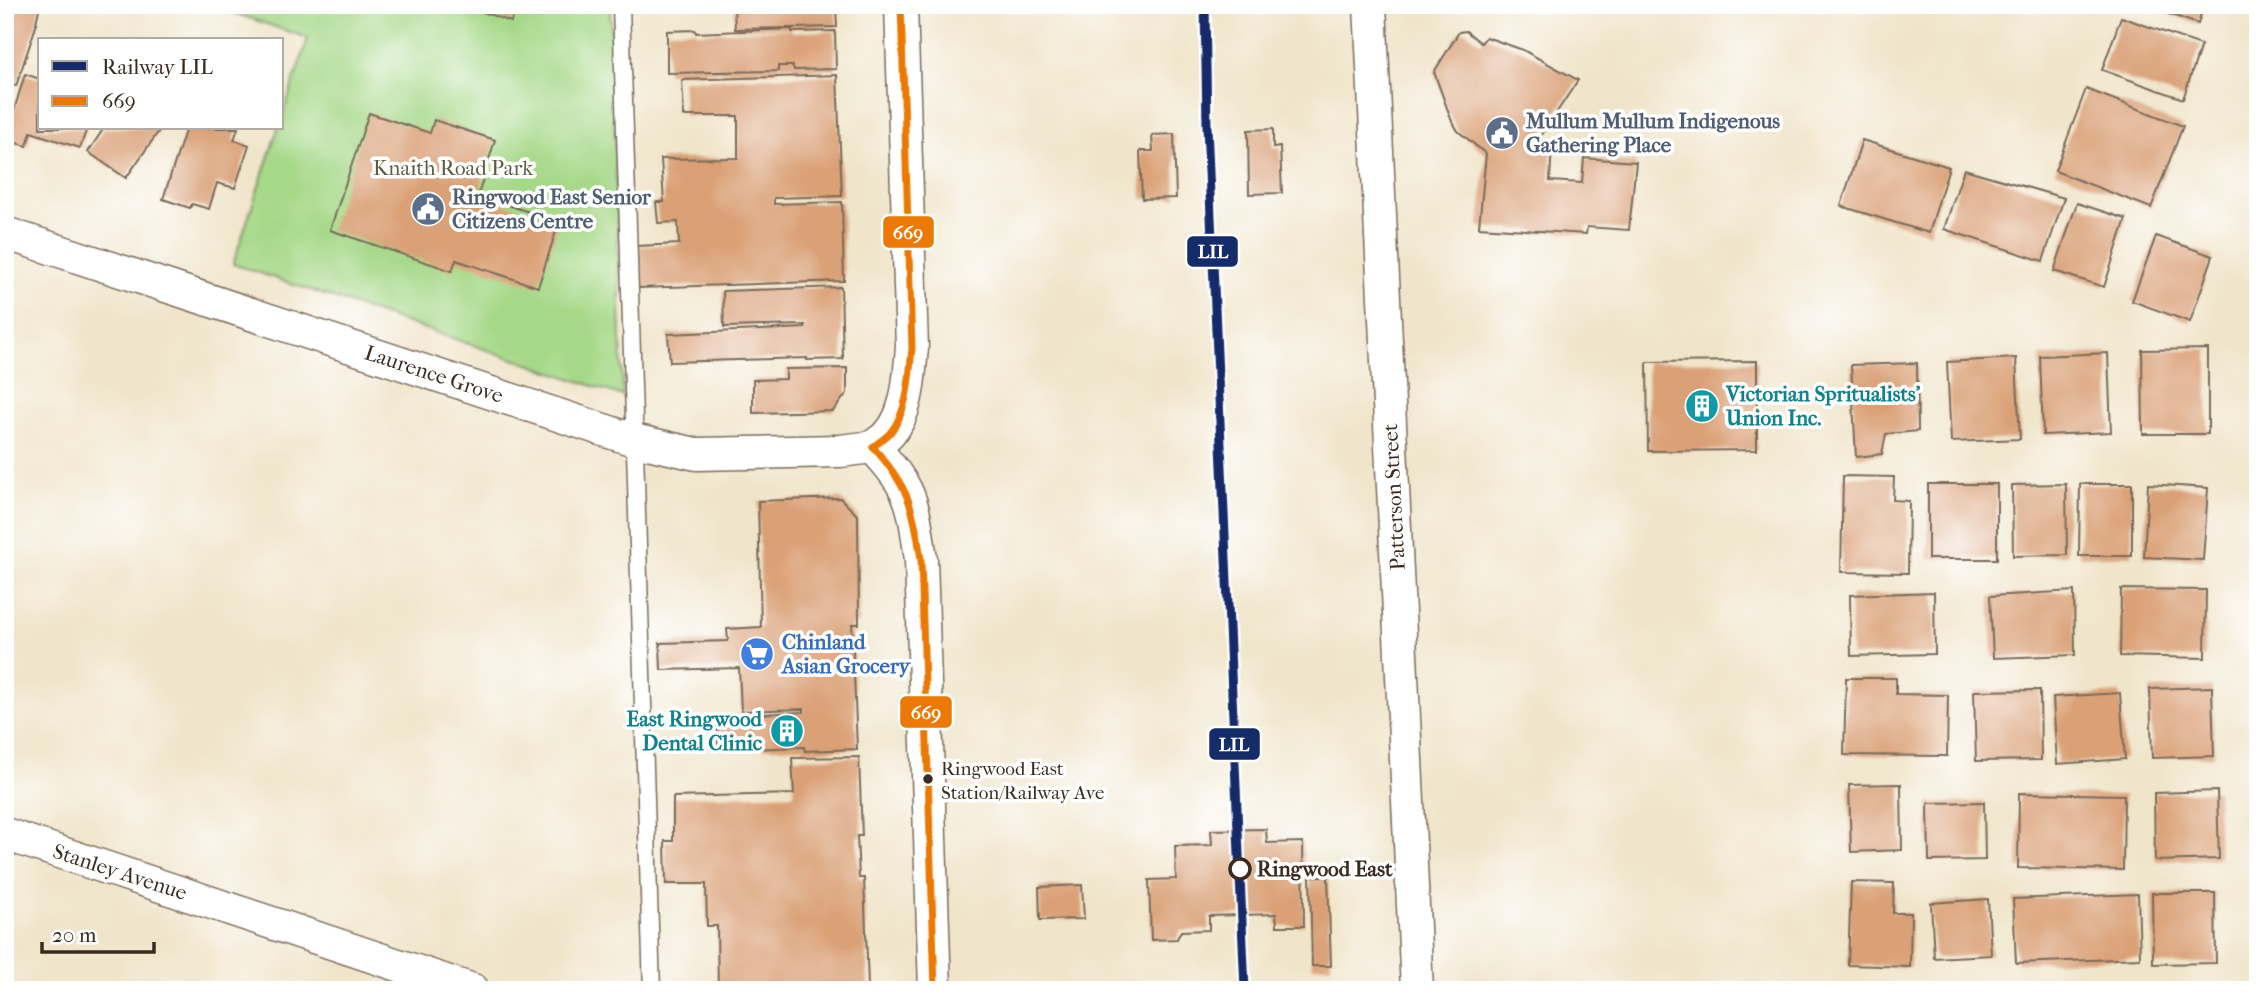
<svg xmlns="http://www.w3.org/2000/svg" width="2263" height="995" viewBox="0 0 2263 995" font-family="'IM FELL French Canon',serif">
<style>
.green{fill:#a5d887;stroke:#708152;stroke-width:2}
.building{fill:#daa177}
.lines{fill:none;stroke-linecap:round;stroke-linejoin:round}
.lane-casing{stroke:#7a6b5a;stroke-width:19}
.street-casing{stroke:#7a6b5a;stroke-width:35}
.lane{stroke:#fff;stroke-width:16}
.street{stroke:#fff;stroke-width:32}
.bus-1-casing{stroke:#fff;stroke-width:12}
.bus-1{stroke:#eb7903;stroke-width:7}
.rail-1-casing{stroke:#fff;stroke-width:14}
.rail-1{stroke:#152c6b;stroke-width:9}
.bus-dot{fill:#3b2a1e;stroke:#fff;stroke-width:2.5}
.stop-dot{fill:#fff;stroke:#3b2a1e;stroke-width:3.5}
.labels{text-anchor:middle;stroke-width:7;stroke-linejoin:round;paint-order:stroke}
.bus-label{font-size:19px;fill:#3b2a1e;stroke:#fff;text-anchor:start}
.service-label{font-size:21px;font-weight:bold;fill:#4e5e75;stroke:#fff;text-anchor:start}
.park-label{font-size:21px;fill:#5b5e3e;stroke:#fff}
.street-label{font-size:21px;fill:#3b2a1e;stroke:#fff}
.culture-label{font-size:21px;font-weight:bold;fill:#0d838f;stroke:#fff;text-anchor:start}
.shop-label{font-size:21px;font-weight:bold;fill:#366cbe;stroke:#fff;text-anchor:start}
.stop-label{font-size:21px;font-weight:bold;fill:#3b2a1e;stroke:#fff;text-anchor:start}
.line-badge{stroke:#fff;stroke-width:2.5}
.badge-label{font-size:19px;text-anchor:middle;font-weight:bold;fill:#fff}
</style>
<rect width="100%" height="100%" fill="#fff"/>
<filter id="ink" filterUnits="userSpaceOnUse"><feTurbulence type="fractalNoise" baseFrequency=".0143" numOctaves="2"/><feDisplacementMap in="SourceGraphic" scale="14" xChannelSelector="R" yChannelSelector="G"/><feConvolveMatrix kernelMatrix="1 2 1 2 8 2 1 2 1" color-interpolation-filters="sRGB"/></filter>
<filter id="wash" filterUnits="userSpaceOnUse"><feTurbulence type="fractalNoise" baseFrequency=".00686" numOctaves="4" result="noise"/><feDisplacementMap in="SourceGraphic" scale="28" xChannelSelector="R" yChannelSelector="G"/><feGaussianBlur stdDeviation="1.57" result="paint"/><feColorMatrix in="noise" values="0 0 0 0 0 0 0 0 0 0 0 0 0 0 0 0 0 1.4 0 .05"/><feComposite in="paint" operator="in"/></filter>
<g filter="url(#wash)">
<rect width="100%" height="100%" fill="#f0e5ca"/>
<path class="green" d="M210,5h400l13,391 -390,-132 45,-136h4v-11l26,-79z"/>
<g id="blocks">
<g class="building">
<path d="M5,5h35l-4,18h1l-21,63 -11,-4z"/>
<path d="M463,5h53l-5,17z"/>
<path d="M734,5h102l1,22 -102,2z"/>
<path d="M2143,5h61l-6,19z"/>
<path d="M2121,17l80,28 -18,54 -81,-29z"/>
<path d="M792,29v3l43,-1 1,38 -42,1 -1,-4h-15v5l-111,2v-42l28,-1 1,3z"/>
<path d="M1466,31l15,12 5,-6 37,13 55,30 -37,56v7h11l-2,38 32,2 2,-25 52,4 -7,68 -42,-3 -1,7 -107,-7 7,-73 -28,-23 -7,-12 -17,-47 25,-40z"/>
<path d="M25,74l15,5v49h47l-7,20 -49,-16 -4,14 -22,-6v-10l4,-11 2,1z"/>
<path d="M837,75l5,121 -68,2v6l68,-2 2,79 -206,7 -2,-42 43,-2 -1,-22 -20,1 -2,-21h8l-3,-43 77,-1v-42h-54l-2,-36z"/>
<path d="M2086,89l97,37 -32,82 -96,-37z"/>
<path d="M369,113l61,20 4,-13 61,20 -17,55 81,27 -21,65 -82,-27 -4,11 -122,-41z"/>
<path d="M104,128h57l-35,50 -38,-26z"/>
<path d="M186,128h52l-4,12 15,5 -14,43 -18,-5 -8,26 -17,-5 -2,4 -27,-9z"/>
<path d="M1273,129v19l7,-1 2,46 -33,1 -1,-64z"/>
<path d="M1174,134l2,64 -34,1 -2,-48h13l-1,-16z"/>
<path d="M1862,140l87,27 -20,66 -88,-27z"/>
<path d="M1964,169l100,29 -21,63 -99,-32z"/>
<path d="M2077,203l49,16 -22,68 -50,-16z"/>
<path d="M2156,236l57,20 -23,66 -58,-21z"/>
<path d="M841,287l2,72 -36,1v-2l-137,4 -2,-28 137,-6v-3l-81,2 -1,-36z"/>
<path d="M2208,349v85h-65l-1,-84z"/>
<path d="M2108,353l3,79 -68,3 -3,-79z"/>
<path d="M2016,358l4,81 -69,3 -4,-80z"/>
<path d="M1757,361v89l-109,1 -1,-89z"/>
<path d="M1917,363l1,68 -32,3 -4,20 -26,3 -5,-92z"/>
<path d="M847,368v25l-14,18 -80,2v-33l33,-1v-10z"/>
<path d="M1843,476l51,1 -1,23 16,1 -1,72 -67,-1z"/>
<rect x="1928" y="484" width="69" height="75"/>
<path d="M2066,484l1,71 -54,1 -1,-71z"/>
<path d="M2080,484h52v72h-53z"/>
<path d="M2148,484l60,4 -5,72 -59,-3z"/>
<path d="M840,498l18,18 1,108h-7l5,125 -52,2 -1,-4 -86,3 -1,-34 87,-4v-3l-63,2 -2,-43 -78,2 -1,-27 68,-2 -1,-12 34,-2 -3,-126z"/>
<path d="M2121,589l85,1 -1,68 -85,-2z"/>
<path d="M2074,591l1,64 -82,3 -3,-62z"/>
<path d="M1934,592l1,62 -84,2 -1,-61z"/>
<path d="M1846,678h50v16l52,1 -1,61 -103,-1z"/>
<path d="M2212,687l2,69 -62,2 -2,-69z"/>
<path d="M2040,690l1,70 -65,1 -2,-70z"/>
<path d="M2120,693l5,66 -68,5 -4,-67z"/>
<path d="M859,757l3,79h-5l2,42h5l4,108 -4,4h-146l-1,-64h-10l-1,-42h-40l-1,-43h8v-44l121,-3 -2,-36z"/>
<path d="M1901,784l1,66 -51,2 -2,-67z"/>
<path d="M2217,791l2,68 -64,2 -1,-68z"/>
<path d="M2019,793l105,2 -1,75 -105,-2z"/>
<path d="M1984,802l1,58 -56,1 -1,-58z"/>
<path d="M1266,829l1,14 36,-1 1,84h-27l-1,-12 -67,2v14l-28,1 -4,8 -26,1 -2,-60 27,-1 -1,-33 37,-1 -1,-15z"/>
<path d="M1310,876h18l3,90h-19z"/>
<path d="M1851,882l43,1 -1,30h18l-1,54 -62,-2z"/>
<path d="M1082,885l2,34 -44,1 -1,-33z"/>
<path d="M2152,893h63l1,70 -63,1z"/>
<path d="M2138,894l2,64 -124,5 -3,-64z"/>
<path d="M1988,899l3,56 -57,3 -3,-55z"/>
</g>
</g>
</g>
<g filter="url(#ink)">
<use href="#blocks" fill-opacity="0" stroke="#7a6b5a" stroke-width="2"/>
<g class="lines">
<g class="lane-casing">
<path id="lane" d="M621,5l31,985"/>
</g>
<g class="street-casing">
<g id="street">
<path d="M1370,5c15,328 33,656 47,985"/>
<path d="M5,233l629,207 62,14 144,-3 33,-4"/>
<path d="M873,447c41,44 40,56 48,113l14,430"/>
<path d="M873,447c5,-5 13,-9 17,-14 19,-23 19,-57 22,-85l-11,-343"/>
<path d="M5,834l468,156"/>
</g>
</g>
<use href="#lane" class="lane"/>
<use href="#street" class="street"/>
<g class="bus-1-casing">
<g id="bus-1">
<path d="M873,447c36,40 41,61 48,113l14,430"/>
<path d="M873,447c6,-5 12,-9 17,-14 19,-23 19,-57 22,-85l-11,-343"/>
</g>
</g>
<use href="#bus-1" class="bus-1"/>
<g class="rail-1-casing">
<path id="rail-1" d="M1205,5l2,121 38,864"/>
</g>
<use href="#rail-1" class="rail-1"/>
</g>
</g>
<defs>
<g id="civic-disc" transform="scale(1.75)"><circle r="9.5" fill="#5c6f8a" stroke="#fff"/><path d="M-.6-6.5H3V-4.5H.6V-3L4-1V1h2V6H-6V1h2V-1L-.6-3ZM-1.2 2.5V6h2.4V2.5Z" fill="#fff"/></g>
<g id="building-disc" transform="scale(1.75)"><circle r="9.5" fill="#0f9aa8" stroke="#fff"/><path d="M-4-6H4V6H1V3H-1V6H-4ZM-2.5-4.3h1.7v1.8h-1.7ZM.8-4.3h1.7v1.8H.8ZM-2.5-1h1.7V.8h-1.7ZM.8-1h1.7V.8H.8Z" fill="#fff"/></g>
<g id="supermarket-disc" transform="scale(1.75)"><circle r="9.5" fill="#3f7fe0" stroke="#fff"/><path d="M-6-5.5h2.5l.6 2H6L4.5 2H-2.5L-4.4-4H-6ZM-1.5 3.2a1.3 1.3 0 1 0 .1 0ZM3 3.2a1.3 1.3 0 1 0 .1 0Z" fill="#fff"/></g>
</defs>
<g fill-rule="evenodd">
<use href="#civic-disc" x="1502" y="133"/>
<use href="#civic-disc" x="428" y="209"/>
<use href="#building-disc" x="1702" y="406"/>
<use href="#supermarket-disc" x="757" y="654"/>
<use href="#building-disc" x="787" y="731"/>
</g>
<circle class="bus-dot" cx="928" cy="779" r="6"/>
<circle class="stop-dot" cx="1240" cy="869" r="10"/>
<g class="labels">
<g class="bus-label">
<text x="941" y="775">Ringwood East<tspan x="941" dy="24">Station/Railway Ave</tspan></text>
</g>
<g class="service-label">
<text x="1526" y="128">Mullum Mullum Indigenous<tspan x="1526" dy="24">Gathering Place</tspan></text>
<text x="452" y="204">Ringwood East Senior<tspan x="452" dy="24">Citizens Centre</tspan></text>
</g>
<g class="park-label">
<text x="453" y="175">Knaith Road Park</text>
</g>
<g class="street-label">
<text transform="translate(434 374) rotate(18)" y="7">Laurence Grove</text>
<text transform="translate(1394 497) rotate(-93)" y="7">Patterson Street</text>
<text transform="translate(120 872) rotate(18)" y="7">Stanley Avenue</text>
</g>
<g class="culture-label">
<text x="1726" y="401">Victorian Spritualists'<tspan x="1726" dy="24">Union Inc.</tspan></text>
<text x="762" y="726" text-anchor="end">East Ringwood<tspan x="762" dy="24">Dental Clinic</tspan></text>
</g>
<g class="shop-label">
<text x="782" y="649">Chinland<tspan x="782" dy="24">Asian Grocery</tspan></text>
</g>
<g class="stop-label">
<text x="1257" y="876">Ringwood East</text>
</g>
</g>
<g class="line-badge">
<rect x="882" y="215" width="53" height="34" rx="7" fill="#eb7903"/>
<rect x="1186" y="235" width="53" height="33" rx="7" fill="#152c6b"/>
<rect x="899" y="695" width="54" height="34" rx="7" fill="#eb7903"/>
<rect x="1208" y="727" width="53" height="34" rx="7" fill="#152c6b"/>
</g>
<g class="badge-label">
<text x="908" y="239">669</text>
<text x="1213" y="258">LIL</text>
<text x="926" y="719">669</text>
<text x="1234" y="751">LIL</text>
</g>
<rect width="2263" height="995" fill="none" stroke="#fff" stroke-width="28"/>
<rect x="38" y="38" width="245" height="91" fill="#ffffff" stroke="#b1aaa5" stroke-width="2"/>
<rect x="52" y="61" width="35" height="10" fill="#152c6b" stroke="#b1aaa5" stroke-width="2"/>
<text x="102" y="74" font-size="21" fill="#3b2a1e">Railway LIL</text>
<rect x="52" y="96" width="35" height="10" fill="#eb7903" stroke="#b1aaa5" stroke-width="2"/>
<text x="102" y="108" font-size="21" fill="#3b2a1e">669</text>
<path d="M42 942v10h112v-10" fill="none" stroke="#3b2a1e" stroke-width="3.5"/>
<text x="52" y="942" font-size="21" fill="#3b2a1e" stroke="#ffffff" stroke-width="5" paint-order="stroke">20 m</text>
</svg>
